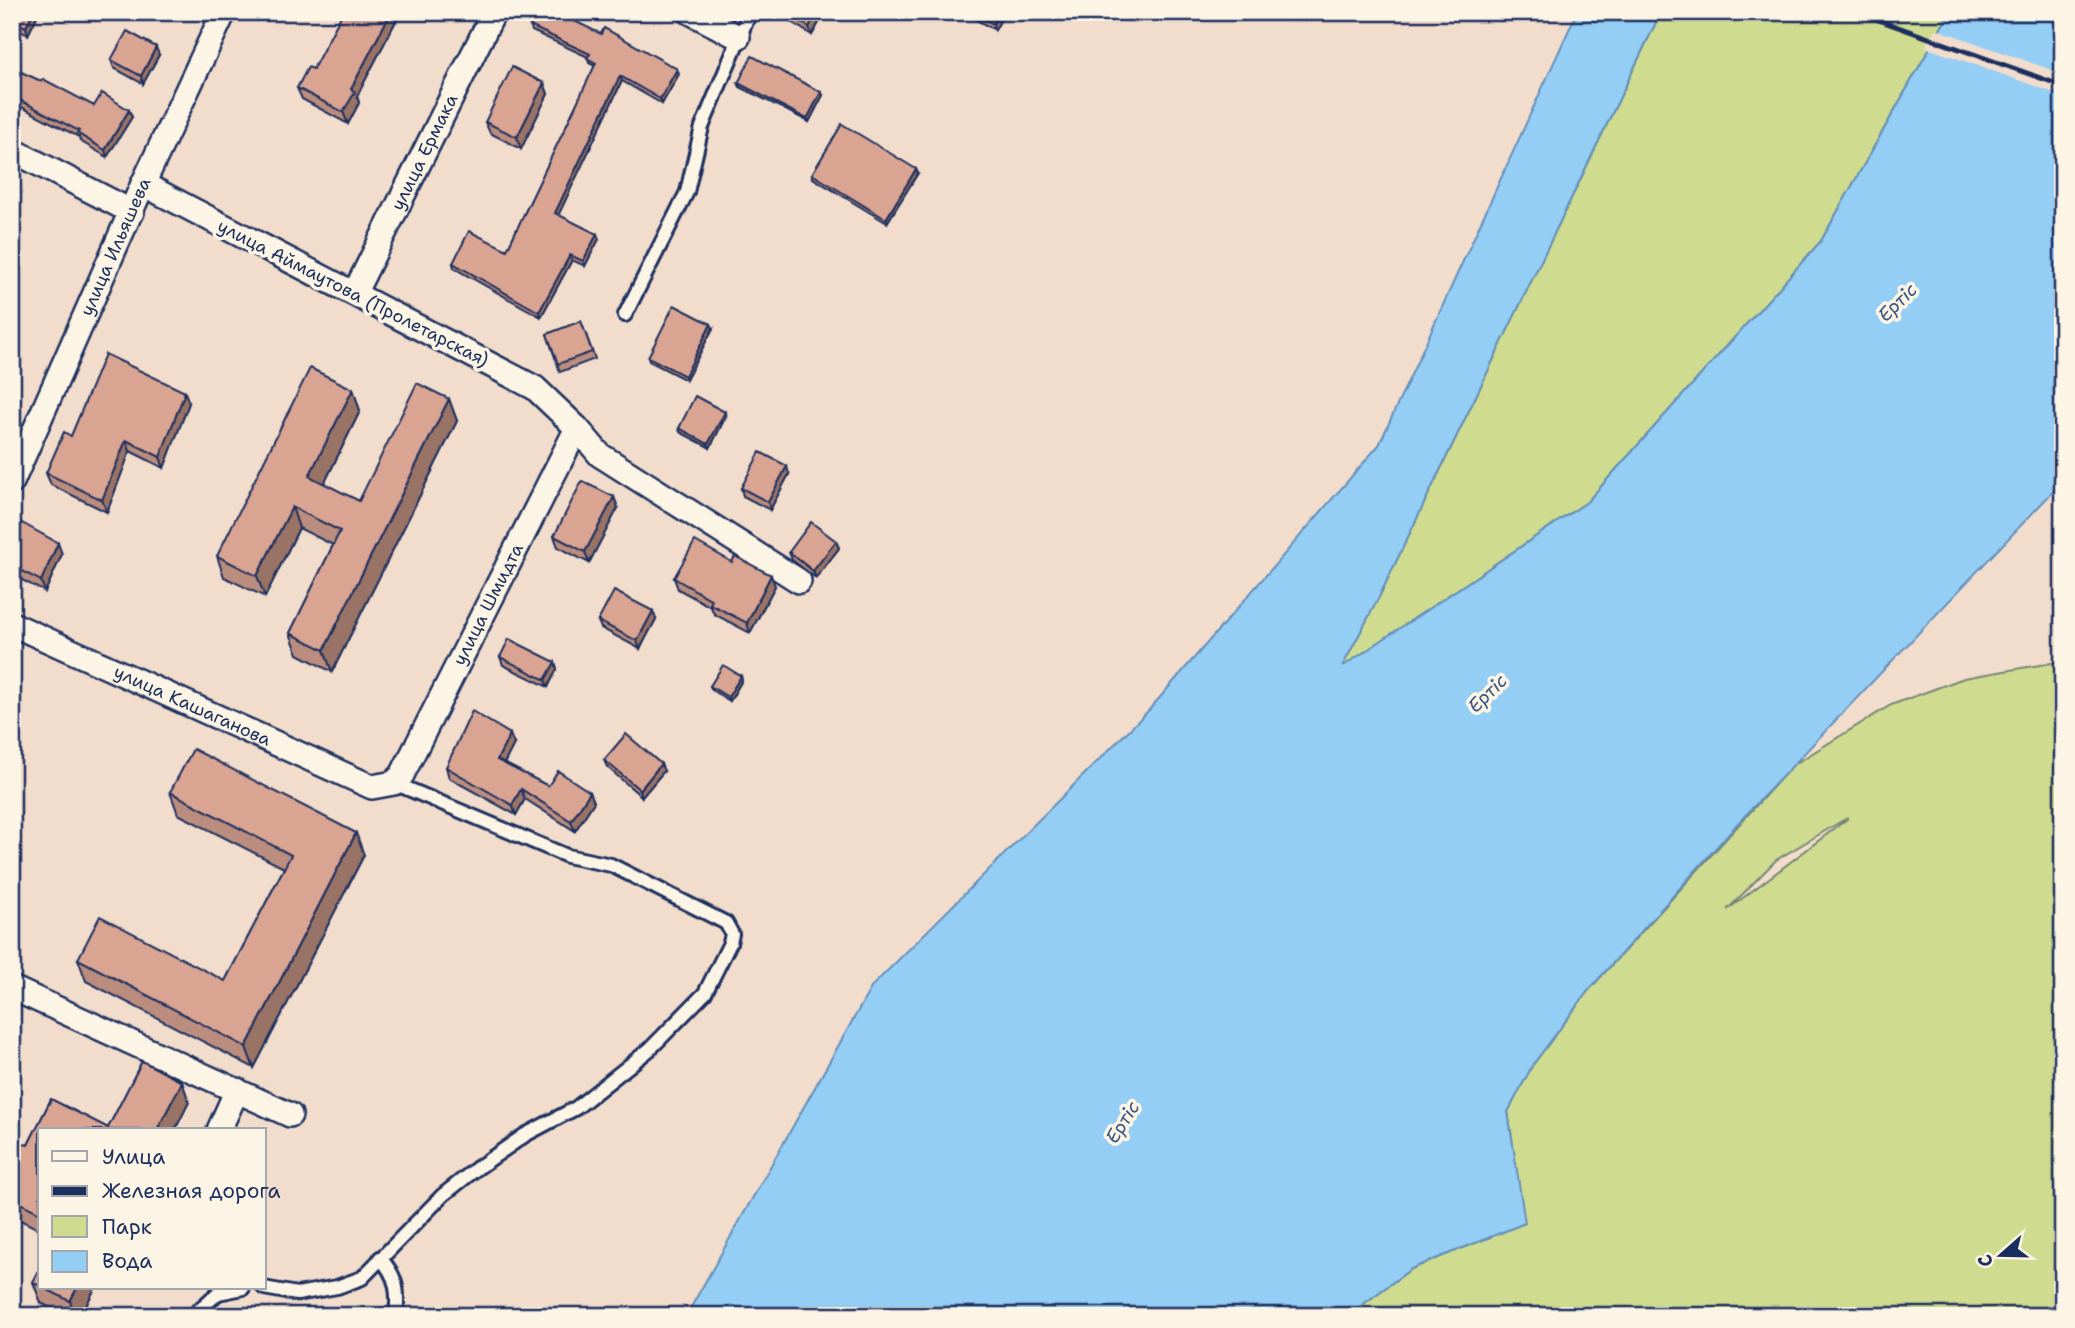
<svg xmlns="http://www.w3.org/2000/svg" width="2075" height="1328" viewBox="0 0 2075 1328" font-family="'Shantell Sans',sans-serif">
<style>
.green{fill:#cfdc8f;stroke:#758676;stroke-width:2;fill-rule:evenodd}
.water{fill:#95cef5;stroke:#648eb9;stroke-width:2}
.pier{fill:#f2ddcc}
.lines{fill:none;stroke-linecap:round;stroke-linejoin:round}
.lane-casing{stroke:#1b2f5e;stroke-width:18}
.street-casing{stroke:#1b2f5e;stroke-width:28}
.lane{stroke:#fcf5e5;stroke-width:12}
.street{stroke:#fcf5e5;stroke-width:23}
.rail{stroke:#1b2f5e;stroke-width:5}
.wall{fill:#bb8d7e;stroke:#1b2f5e;stroke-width:2}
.shaded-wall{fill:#997366;stroke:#1b2f5e;stroke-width:2}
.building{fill:#daa492;stroke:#1b2f5e;stroke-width:2}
.labels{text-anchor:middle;stroke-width:7;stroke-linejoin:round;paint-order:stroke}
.street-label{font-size:18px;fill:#1b2f5e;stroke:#fcf5e5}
.water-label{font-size:19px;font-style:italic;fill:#3a5784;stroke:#fcf5e5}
</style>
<rect width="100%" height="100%" fill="#f2ddcc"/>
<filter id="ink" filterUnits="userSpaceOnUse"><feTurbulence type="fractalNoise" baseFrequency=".0143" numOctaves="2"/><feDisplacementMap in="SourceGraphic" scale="14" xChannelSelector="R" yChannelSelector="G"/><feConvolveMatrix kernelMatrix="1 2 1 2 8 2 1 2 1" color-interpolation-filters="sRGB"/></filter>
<g filter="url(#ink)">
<g class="green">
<path d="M1661,12h289l-129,229 -234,261 -246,166 38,-71z"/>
<path d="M2063,661v655h-716l64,-47 113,-46 -16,-112 24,-45 56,-75 205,-226 98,-60 73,-27zM1847,818v1l-120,91 49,-50z"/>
</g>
<path class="water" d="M1577,12h84l-282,585 -37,70 245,-165 234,-261 129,-229h113v469l-324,341 -151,169 -56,75 -24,46 17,111 -114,46 -64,47h-661l186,-330 277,-276 230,-265z"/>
<path class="pier" d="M1936,29l127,45v22l-138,-49z"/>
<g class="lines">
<g class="lane-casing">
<g id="lane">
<path d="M625,315l62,-123 15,-65 48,-115"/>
<path d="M380,1258c17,18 19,34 16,58"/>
<path d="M264,1288l33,6 40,-7 25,-9 81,-83 33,-26 49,-34 51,-27 74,-59 55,-56 25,-50 2,-9 -6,-11 -115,-58 -44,-9 -173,-73"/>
<path d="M192,1316l26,-23 25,-5"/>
</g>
</g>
<g class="street-casing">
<g id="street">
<path d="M690,12l48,25"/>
<path d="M12,150l120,62"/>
<path id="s1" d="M355,292l139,-280"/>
<path d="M577,428l23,27 199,126"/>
<path id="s2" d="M12,482l131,-298 81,-172"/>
<path id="s3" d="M12,624l360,163 22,-4 8,-8 175,-347 -42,-40 -392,-204"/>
<path d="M12,988l278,127"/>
<path d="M219,1130l18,-40"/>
</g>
</g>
<use href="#lane" class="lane"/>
<use href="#street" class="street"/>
<path class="rail" d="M1856,12l207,74"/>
</g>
<g class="wall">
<path d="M12,12h27l-11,23 -16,-8z"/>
<path d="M783,12h42l-13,23 -27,-17z"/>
<path d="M961,12h44l-10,18z"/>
<path d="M399,15l-42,81 2,7 -11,21 -46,-25 -5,-11 16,-19z"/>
<path d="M530,26l147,43 2,5 -17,30 -40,-23 -64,134 41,24 -14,27 -13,-6 -31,57 -87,-49 -1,-5 54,-13 88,-184 -6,-3 -1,-6 -56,-26z"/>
<path d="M159,55l-16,29 -29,-16 -3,-8z"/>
<path d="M12,68l82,38 38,11 -25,40 -27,-16 -1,-4 -65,-34 -2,4z"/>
<path d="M544,83l4,11 -27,55 -31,-16 -5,-11z"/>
<path d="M738,83l85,12 -14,27 -69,-35z"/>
<path d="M918,173l-31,50 -74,-45 -1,-4z"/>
<path d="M581,321l14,38 -35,13 -13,-38z"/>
<path d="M713,328l-27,52 -37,-19 -1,-4z"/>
<path d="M353,389l7,22 -36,73 35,17 90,-102 8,22 -125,251 -34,-18 -8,-21 43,-88 -34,-17 -34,69 -41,-20 -7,-21z"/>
<path d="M189,403l-25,65 -34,-17 -23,61 -56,-27 -5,-12 25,-37z"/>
<path d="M726,416l-16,32 -30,-16 -1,-4z"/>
<path d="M789,474l-19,36 -27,-14 -2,-8z"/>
<path d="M614,497l4,11 -29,55 -31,-16 -4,-11z"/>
<path d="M12,519l50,35 -17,38 -33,-17z"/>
<path d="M836,541l3,7 -23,30 -24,-18 -3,-8z"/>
<path d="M674,578l101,8 -25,47 -36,-19 -3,-7 -33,-18z"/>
<path d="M656,619l-16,30 -39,-21 -3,-7z"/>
<path d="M500,657l55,5 2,7 -9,18 -45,-22z"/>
<path d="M741,676l1,4 -12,21 -18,-11 -2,-4z"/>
<path d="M514,744l-10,19 44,23 42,6 4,10 -19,29 -50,-32 -9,16 -67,-37 -3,-11z"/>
<path d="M604,760l60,11 -22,26 -35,-30z"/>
<path d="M170,792l194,63 -110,213 -168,-87 -8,-22 147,22 59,-113 -106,-54z"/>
<path d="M142,1061l40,21 7,20 -14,28h-135v100l-28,-14v-77l16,6 23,-46 57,29z"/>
<path d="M40,1269v19h55l-14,28h-15l-25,-13 -8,-21z"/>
</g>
<g class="shaded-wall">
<path d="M33,12h6l-11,23 -2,-8z"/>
<path d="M391,12h7l1,3 -42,81 2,7 -11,21 -5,-12 8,-23z"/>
<path d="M817,12h8l-13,23 -3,-8z"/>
<path d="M999,12h6l-10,18 -2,-6z"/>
<path d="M156,47l3,8 -16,29 -2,-8z"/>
<path d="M677,69l2,5 -17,30 -2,-5z"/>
<path d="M620,76l2,5 -65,137 -2,-5z"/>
<path d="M544,83l4,11 -27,55 -4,-12z"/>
<path d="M821,92l2,3 -14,27 -2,-3z"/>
<path d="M129,110l3,7 -25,40 -2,-7z"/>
<path d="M916,169l2,4 -31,50 -1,-4z"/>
<path d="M597,234l2,5 -14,27 -2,-5z"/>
<path d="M570,255l2,5 -31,57 -2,-5z"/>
<path d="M711,324l2,4 -27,52 -1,-4z"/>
<path d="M353,389l7,22 -43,87 -8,-22z"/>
<path d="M185,392l4,11 -25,65 -4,-11z"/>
<path d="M449,399l8,22 -125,251 -8,-22z"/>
<path d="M725,412l1,4 -16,32 -2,-4z"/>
<path d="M126,440l4,11 -23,61 -5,-12z"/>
<path d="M787,466l2,8 -19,36 -2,-8z"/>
<path d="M614,497l4,11 -29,55 -4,-11z"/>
<path d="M292,507l7,21 -34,69 -8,-21z"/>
<path d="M836,541l3,7 -23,30 -3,-7z"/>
<path d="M58,543l4,11 -17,38 -4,-11z"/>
<path d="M771,575l4,11 -25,47 -3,-10z"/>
<path d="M653,611l3,8 -16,30 -3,-8z"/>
<path d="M555,662l2,7 -9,18 -3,-7z"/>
<path d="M741,676l1,4 -12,21 -2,-4z"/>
<path d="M510,734l4,10 -13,26 -4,-10z"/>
<path d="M661,764l3,7 -22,26 -2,-7z"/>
<path d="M521,789l4,10 -9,16 -4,-10z"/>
<path d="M590,792l4,10 -19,29 -4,-10z"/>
<path d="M356,833l8,22 -110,213 -8,-21z"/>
<path d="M182,1082l7,20 -14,28h-18z"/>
<path d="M77,1288h18l-14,28h-6l-5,-15z"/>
</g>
<g class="building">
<path d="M12,12h21l-7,15 -14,-6z"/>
<path d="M343,12h48l-40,77 4,3 -12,20 -46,-24 11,-21 5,2z"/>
<path d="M537,12h19l45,22 3,-6 73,41 -17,30 -40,-23 -65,137 42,21 -14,27 -13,-6 -31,57 -86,-49 16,-32 38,19 89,-187 -9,-5 3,-4 -60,-28z"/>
<path d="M785,12h32l-8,15z"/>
<path d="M971,12h28l-6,12z"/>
<path d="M127,31l29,16 -15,29 -30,-16z"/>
<path d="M752,56l69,36 -14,27 -69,-36z"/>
<path d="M512,67l32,16 -27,54 -32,-15z"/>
<path d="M12,68l29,13 2,-2 51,27 8,-13 27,17 -24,40 -28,-17 2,-2 -67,-35z"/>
<path d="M842,124l74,45 -30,50 -74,-45z"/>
<path d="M674,305l37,19 -26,52 -37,-19z"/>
<path d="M581,321l11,31 -34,12 -11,-30z"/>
<path d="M105,354l80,38 -25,65 -34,-17 -24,60 -56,-27 18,-41 7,4z"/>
<path d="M310,368l43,21 -44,87 50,25 58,-118 32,16 -125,251 -34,-17 50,-102 -48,-24 -35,69 -40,-20z"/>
<path d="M695,396l30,16 -17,32 -29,-16z"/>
<path d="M760,452l27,14 -19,36 -27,-14z"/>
<path d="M582,481l32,16 -29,55 -31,-16z"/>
<path d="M13,518l45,25 -17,38 -29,-15z"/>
<path d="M811,522l25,19 -23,30 -24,-19z"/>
<path d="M695,541l37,21 3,-6 36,19 -24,48 -37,-19 2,-4 -38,-22z"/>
<path d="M614,591l39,20 -16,30 -39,-20z"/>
<path d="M509,639l46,23 -10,18 -45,-23z"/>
<path d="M723,665l18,11 -13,21 -18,-11z"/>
<path d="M472,711l38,23 -13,26 51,26 10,-15 32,21 -19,29 -50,-32 -9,16 -66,-38z"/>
<path d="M626,734l35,30 -21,26 -36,-30z"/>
<path d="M193,749l163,84 -110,214 -168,-88 22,-43 125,65 66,-126 -121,-63z"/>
<path d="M142,1061l40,21 -25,48h-117v83l-28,-14v-60l16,6 23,-46 57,29z"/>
<path d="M40,1269v17l-7,-4z"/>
<path d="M44,1288h33l-7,13z"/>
</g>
</g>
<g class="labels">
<g class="street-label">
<text dy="6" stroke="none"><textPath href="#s1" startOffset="156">улица Ермака</textPath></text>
<text dy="6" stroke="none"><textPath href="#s2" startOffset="257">улица Ильяшева</textPath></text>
<text transform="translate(353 293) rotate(27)" y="6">улица Аймаутова (Пролетарская)</text>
<text dy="6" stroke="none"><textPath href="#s3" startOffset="620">улица Шмидта</textPath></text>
<text dy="6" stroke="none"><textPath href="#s3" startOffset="198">улица Кашаганова</textPath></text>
</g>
<g class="water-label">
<text transform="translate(1897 302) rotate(-44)" y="7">Ертіс</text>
<text transform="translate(1487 693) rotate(-44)" y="7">Ертіс</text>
<text transform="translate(1122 1122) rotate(-58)" y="7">Ертіс</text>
</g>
</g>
<rect width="2075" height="1328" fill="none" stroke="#fcf5e5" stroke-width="42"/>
<rect x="21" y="21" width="2033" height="1286" fill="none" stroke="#1b2f5e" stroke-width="2.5" filter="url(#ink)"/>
<rect x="38" y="1128" width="228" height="161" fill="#fcf5e5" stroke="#a2a6af" stroke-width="2"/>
<rect x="52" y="1151" width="35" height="10" fill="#fcf5e5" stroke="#a2a6af" stroke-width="2"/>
<text x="102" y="1164" font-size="21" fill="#1b2f5e">Улица</text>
<rect x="52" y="1186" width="35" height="10" fill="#1b2f5e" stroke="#a2a6af" stroke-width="2"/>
<text x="102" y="1198" font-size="21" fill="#1b2f5e">Железная дорога</text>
<rect x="52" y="1216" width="35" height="21" fill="#cfdc8f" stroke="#a2a6af" stroke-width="2"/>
<text x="102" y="1234" font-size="21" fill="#1b2f5e">Парк</text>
<rect x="52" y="1251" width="35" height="21" fill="#95cef5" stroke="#a2a6af" stroke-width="2"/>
<text x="102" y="1268" font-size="21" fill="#1b2f5e">Вода</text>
<g transform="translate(2001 1255) rotate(250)" stroke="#fcf5e5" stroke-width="5" paint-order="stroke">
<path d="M0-5L12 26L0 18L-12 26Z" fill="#1b2f5e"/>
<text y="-10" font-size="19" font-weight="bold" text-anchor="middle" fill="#1b2f5e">С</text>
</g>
</svg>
